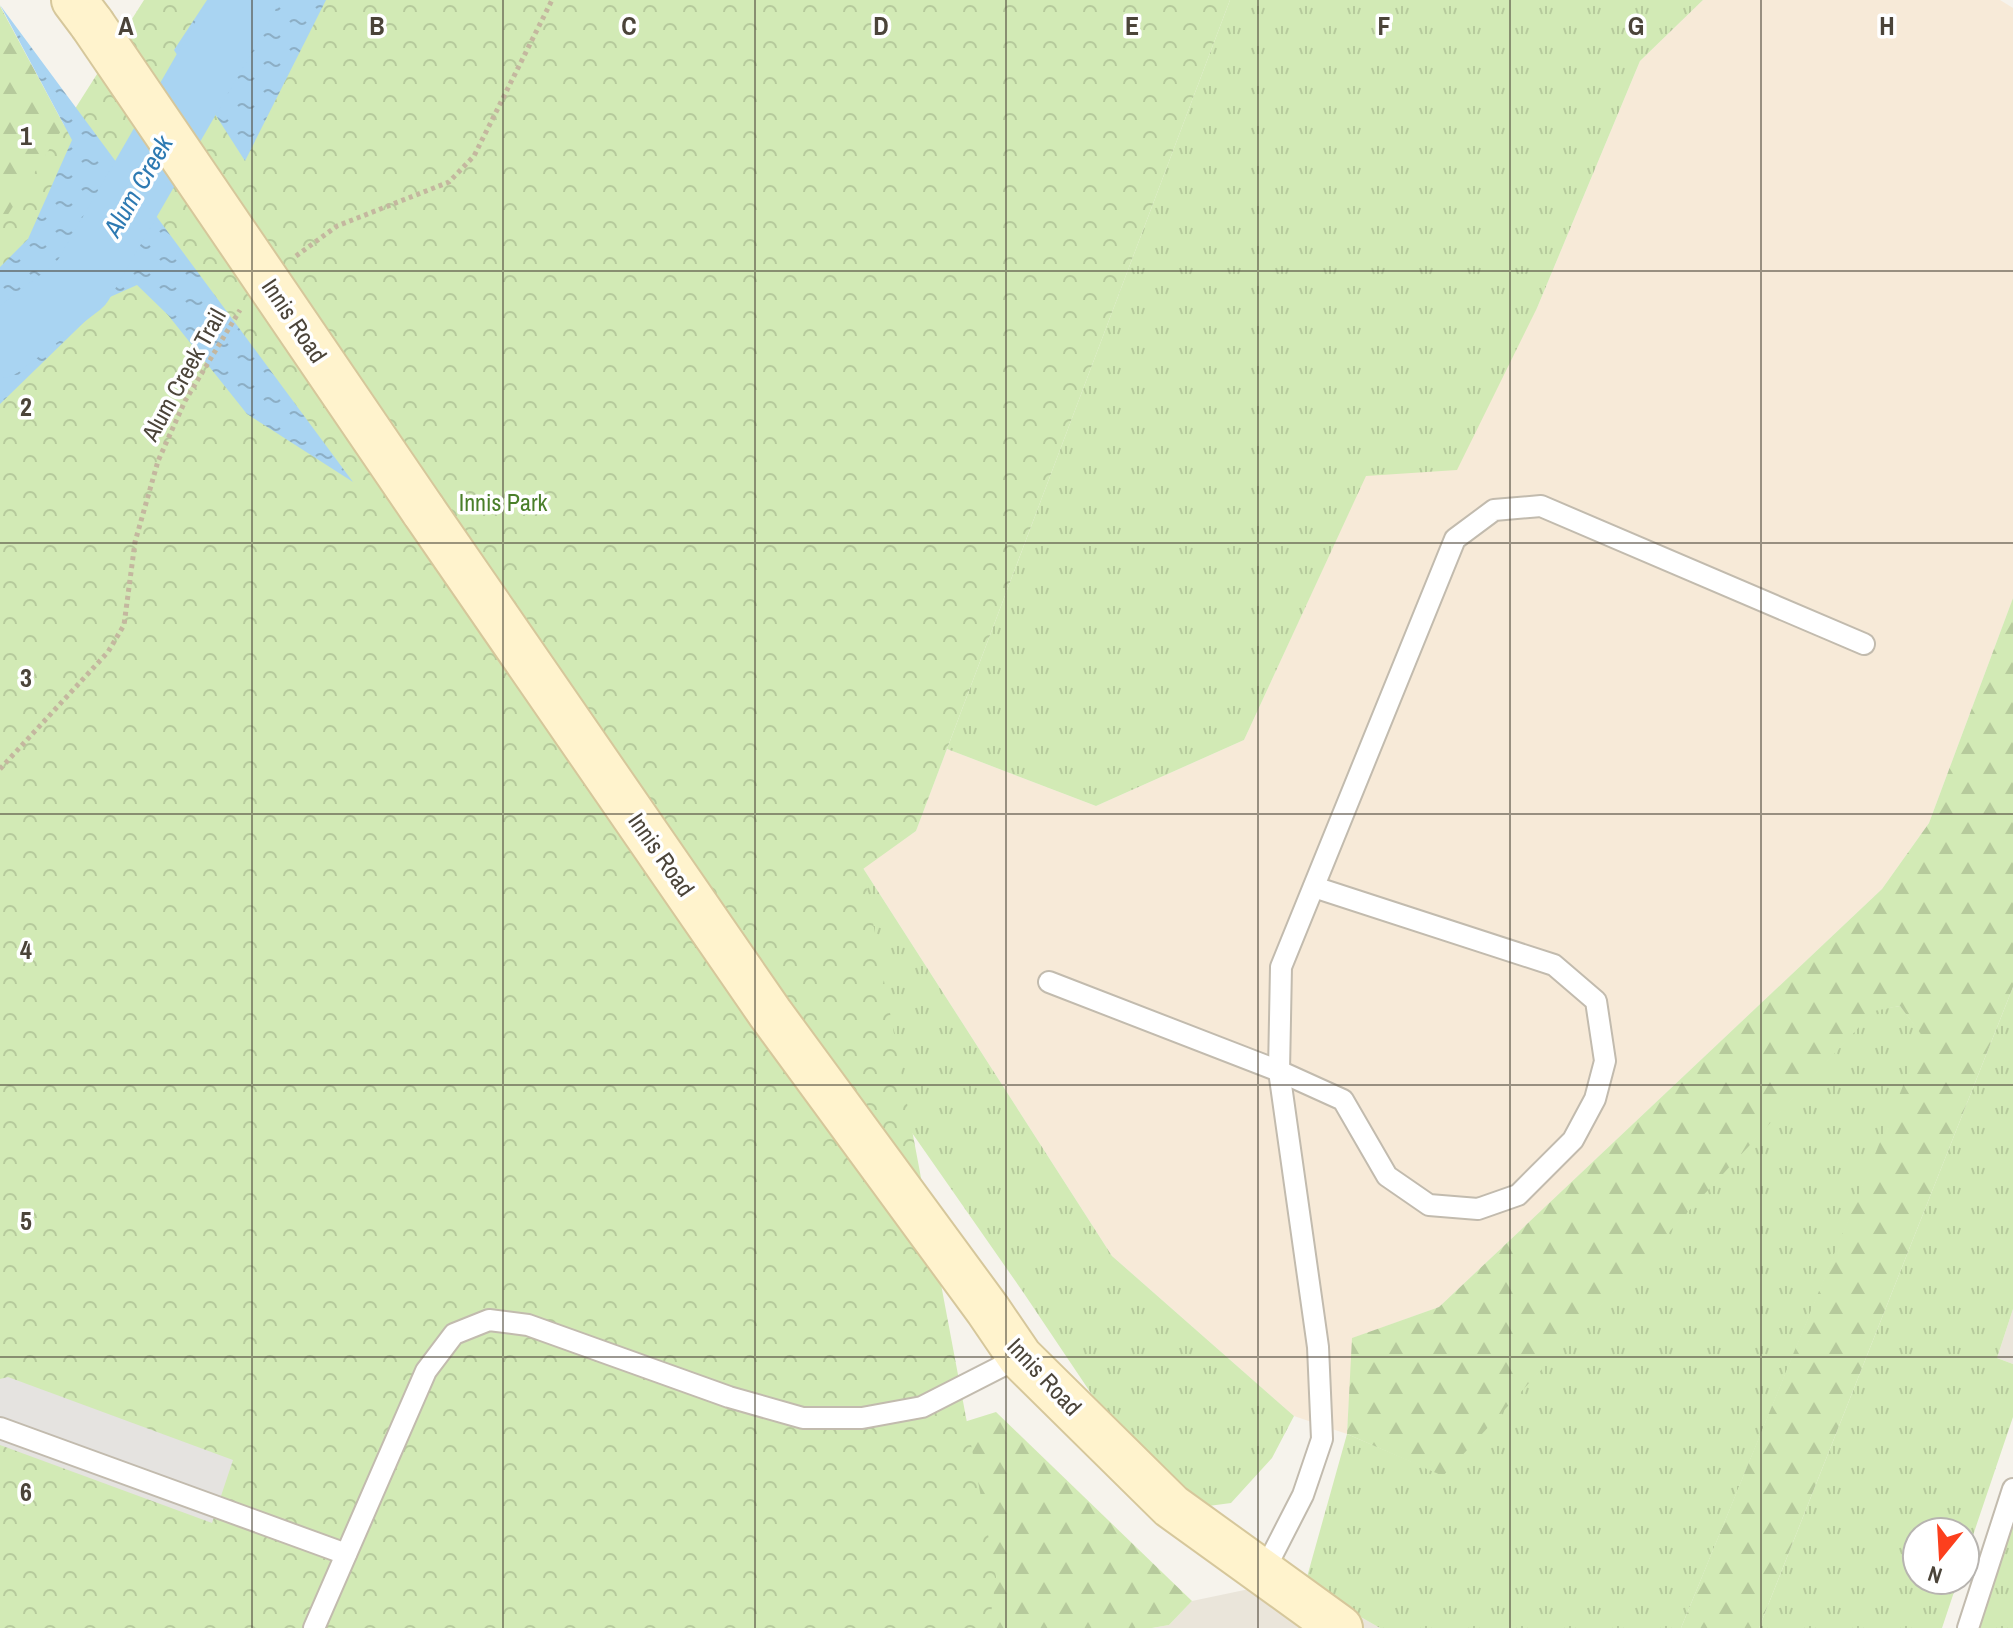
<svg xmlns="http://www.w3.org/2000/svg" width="2013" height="1628" viewBox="0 0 2013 1628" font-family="'Archivo Narrow',sans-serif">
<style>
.residential{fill:#eae5da}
.commercial{fill:#f7ead8}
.grass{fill:url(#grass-tufts)}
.forest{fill:url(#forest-firs)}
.park{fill:url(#park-crowns)}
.parking{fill:#e5e3e0}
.water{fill:url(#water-ripples)}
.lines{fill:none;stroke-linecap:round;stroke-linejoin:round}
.river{stroke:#a9d4f2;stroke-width:64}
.lane-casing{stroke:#c2bbae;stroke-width:24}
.secondary-casing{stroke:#d6c79b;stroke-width:48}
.path{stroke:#c4b79f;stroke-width:5;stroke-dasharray:4 4;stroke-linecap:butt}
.lane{stroke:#fff;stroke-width:20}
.secondary{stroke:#fff3cd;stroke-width:44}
.secondary-bridge-casing{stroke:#d6c79b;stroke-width:48;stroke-linecap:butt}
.secondary-bridge{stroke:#fff3cd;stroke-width:44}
.grid{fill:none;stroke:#4b4439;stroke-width:2;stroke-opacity:0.55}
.labels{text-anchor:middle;stroke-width:7;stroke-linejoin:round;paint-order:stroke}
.street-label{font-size:24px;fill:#4b4439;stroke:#fff}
.park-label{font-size:24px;fill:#4a7f2a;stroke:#fff}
.water-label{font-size:26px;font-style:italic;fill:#2e7ab2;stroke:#fff}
.grid-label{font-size:26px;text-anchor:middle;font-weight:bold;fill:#4b4439;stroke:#fff;stroke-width:7;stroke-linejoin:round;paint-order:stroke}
</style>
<defs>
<pattern id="grass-tufts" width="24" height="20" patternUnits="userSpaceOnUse" patternTransform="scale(2)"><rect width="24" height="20" fill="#d2eab5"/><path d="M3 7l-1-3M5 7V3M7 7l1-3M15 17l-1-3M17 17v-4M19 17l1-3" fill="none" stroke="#b6ca9c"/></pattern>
<pattern id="forest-firs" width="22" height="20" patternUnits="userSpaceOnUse" patternTransform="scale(2)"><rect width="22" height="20" fill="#d2eab5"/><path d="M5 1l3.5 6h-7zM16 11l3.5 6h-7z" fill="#b6ca9c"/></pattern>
<pattern id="park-crowns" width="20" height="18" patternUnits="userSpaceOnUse" patternTransform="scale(2)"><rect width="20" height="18" fill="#d2eab5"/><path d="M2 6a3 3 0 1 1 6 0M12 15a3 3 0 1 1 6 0" fill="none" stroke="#b6ca9c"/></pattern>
<pattern id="water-ripples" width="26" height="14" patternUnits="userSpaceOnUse" patternTransform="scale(2)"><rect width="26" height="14" fill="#a9d4f2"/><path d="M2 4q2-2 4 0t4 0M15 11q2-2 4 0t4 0" fill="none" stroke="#8caec5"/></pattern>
</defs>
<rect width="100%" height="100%" fill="#f6f3ec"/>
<g class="residential">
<path d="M2013,1309v55l-16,-6z"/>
<path d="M1307,1577l15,18 58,33h-228l17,-3 23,-24z"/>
</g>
<path class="commercial" d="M1703,0h297l13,8v590l-84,225 -47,66 -443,418 -86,31 -6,96 -53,-18 -182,-160 -249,-388 53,-37 31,-82 149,57 148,-66 122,-265 171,-167 103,-247z"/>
<g class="grass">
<path d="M1230,0h473l-63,61 -103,247 -80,162 -91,6 -122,264 -148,66 -149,-57z"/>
<path d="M306,264l557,604 249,388 182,160 -22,42 -41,45 -30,4 -82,-72 -96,-143z"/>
<path d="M2013,987v322l-16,49 16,6v53l-48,142v-27h-48v48h41l-16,48h-183z"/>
<path d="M1900,1006l24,31 -243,591h-301l-58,-33 -15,-18 40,-143 96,41 431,-465z"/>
<path d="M2013,1526v102h-35z"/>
</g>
<g class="forest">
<path d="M0,6l72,134 -72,127z"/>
<path d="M2013,598v389l-254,641h-78l242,-591 -23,-31 -26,5 -431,465 -96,-42 5,-96 87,-31 443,-418 47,-66z"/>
<path d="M996,1412l196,189 -23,24 -17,3h-334l101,-192z"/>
</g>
<path class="park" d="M144,0h1086l-314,831 -53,38 133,708 -7,51h-989v-1401z"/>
<path class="parking" d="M8,1377l225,83 -21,63 -212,-78v-66z"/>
<g class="water">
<path d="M207,0h119l-81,161 -71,-111z"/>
<path d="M0,5l353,477 -106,-68 -79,-99 -31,-30 -27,12 -110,107v-137l28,-28 44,-99z"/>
</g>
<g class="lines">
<path class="river" d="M0,346l81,-62 164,-284"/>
<g class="lane-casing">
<g id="lane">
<path d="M1049,982l230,89 64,29 44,76 42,29 49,4 40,-14 55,-55 22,-41 10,-38 -9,-60 -42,-36 -240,-78"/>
<path d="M0,1428l346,126"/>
<path d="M1263,1573l40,-78 19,-56 -4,-92 -39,-276 2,-104 174,-428 39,-29 47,-4 323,138"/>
<path d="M314,1628l112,-257 28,-37 35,-14 39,5 201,72 74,21h59l60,-11 98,-50"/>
<path d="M1968,1628l45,-139"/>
</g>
</g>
<g class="secondary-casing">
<g id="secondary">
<path d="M74,0l18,24"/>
<path d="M423,510l347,503 218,297 32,47 151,149 169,122"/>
</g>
</g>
<g class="path">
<path d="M296,256l41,-30 112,-44 25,-26 78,-156"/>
<path d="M0,769l108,-117 16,-27 11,-83 23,-81 27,-60 55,-91"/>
</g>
<use href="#lane" class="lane"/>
<use href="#secondary" class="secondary"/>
<g class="secondary-bridge-casing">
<path id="secondary-bridge" d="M92,24l331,486"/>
</g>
<use href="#secondary-bridge" class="secondary-bridge"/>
</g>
<path class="grid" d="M252,0v1628M503,0v1628M755,0v1628M1006,0v1628M1258,0v1628M1510,0v1628M1761,0v1628M0,271h2013M0,543h2013M0,814h2013M0,1085h2013M0,1357h2013"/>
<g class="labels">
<g class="street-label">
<text transform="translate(294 321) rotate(56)" y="8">Innis Road</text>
<text transform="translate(184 375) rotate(-61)" y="8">Alum Creek Trail</text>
<text transform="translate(661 855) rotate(55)" y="8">Innis Road</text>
<text transform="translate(1044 1377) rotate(47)" y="8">Innis Road</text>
</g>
<g class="park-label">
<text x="503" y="511">Innis Park</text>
</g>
<g class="water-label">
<text transform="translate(138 186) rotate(-60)" y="9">Alum Creek</text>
</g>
</g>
<g class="grid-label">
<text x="126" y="35">A</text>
<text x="377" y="35">B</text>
<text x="629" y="35">C</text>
<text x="881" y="35">D</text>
<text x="1132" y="35">E</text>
<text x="1384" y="35">F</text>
<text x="1636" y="35">G</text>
<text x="1887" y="35">H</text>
<text x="26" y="145">1</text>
<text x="26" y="416">2</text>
<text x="26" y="687">3</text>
<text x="26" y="959">4</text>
<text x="26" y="1230">5</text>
<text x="26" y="1501">6</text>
</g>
<g transform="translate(1941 1556) rotate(198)"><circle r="38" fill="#ffffff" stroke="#b7b4b0" stroke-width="2"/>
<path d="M0-6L14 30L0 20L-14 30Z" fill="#fc3f1d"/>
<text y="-12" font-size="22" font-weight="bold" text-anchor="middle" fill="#4b4439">N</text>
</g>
</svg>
